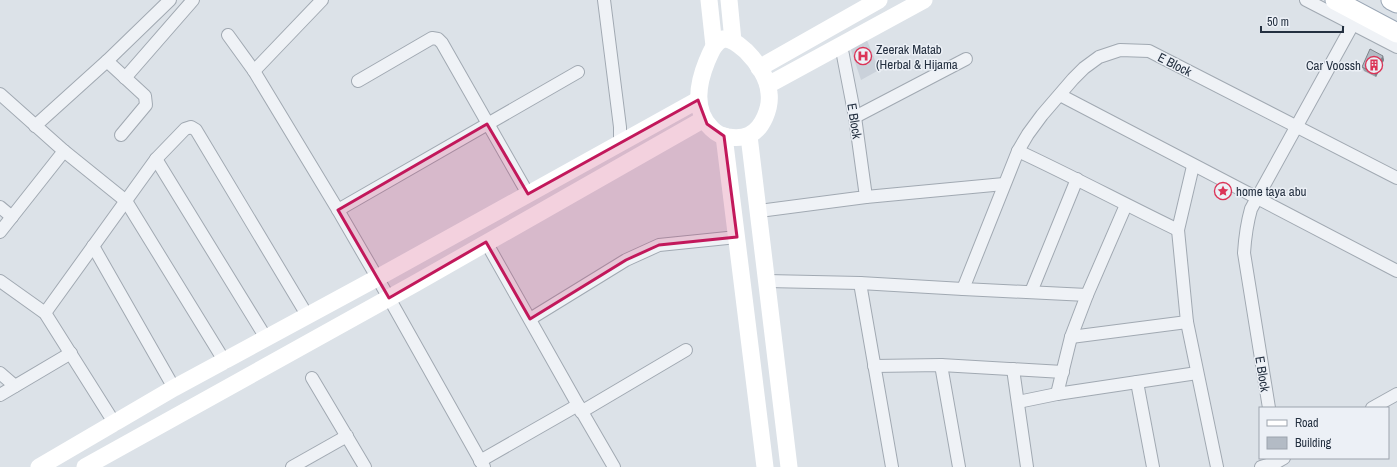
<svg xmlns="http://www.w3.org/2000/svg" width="1397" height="467" viewBox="0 0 1397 467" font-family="'Archivo Narrow',sans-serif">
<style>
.built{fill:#cad1da}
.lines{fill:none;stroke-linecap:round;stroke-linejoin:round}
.street-casing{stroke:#a1a9b2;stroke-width:14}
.primary-casing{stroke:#9aa6b5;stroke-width:21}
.street{stroke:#eff2f6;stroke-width:12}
.secondary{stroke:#fff;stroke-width:17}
.primary{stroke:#fff;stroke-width:19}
.wall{fill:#9aa1a9}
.shaded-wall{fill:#7d838a}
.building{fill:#b3bbc5;stroke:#7d838a}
.marked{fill:#c2185b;fill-opacity:0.2;stroke:#c2185b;stroke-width:3;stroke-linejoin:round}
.labels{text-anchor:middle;stroke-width:3;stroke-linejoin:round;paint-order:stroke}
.poi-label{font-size:13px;fill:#243040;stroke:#ecf0f6;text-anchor:start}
.street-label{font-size:13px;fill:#243040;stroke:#ecf0f6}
</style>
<rect width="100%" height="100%" fill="#dce2e8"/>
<path class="built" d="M866,38l13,32 -18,10 -11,-33z"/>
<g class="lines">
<g class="street-casing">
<g id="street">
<path d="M604,0l16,127v16"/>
<path d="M1306,0l91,47"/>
<path d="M228,35l26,36 84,139 51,88 95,169"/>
<path d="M107,61l38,35 1,9 -25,30"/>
<path d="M254,71l68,-71"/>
<path d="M125,78l68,-78"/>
<path d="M358,81l74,-43 6,1 4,4 86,151"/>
<path d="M0,94l64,57 62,50 99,161"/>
<path d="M1060,95l337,176"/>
<path d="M855,117l111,-58"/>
<path d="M35,126l72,-65 63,-61"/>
<path d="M1018,151c54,25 106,53 160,79"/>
<path d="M156,159l110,179"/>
<path d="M866,197l138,-13"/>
<path d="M0,207l12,10"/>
<path d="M338,210l240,-138"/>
<path d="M759,211l107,-14 -11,-80 -14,-72"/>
<path d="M0,232l64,-81"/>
<path d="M486,242l92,163 36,62"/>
<path d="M93,246l81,142"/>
<path d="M0,281l45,32 70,111"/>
<path d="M767,281l93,2 103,6 124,6"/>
<path d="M860,283l32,184"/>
<path d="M963,289l55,-138 10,-17 14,-19 31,-36 11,-11 15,-11 21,-7 29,1 248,127"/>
<path d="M1031,292l46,-113"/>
<path d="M45,313l111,-154 29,-30 6,-2 5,3 111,185"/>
<path d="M530,319l96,-59 33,-15 78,-8"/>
<path d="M1187,322l30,145"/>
<path d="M1071,337l116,-15 -9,-92 15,-64"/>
<path d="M941,365l18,102"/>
<path d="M874,366l67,-1 122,7"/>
<path d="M1013,369l14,98"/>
<path d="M0,373l15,13"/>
<path d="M312,378l53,89"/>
<path d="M1137,382l16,85"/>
<path d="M1057,394l14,-57 16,-42 39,-90"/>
<path d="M0,395l71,-42"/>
<path d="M1018,402l39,-8 140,-21"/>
<path d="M1269,408l-25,-155c1,-15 3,-30 7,-44l102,-185"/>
<path d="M1372,408l25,-14"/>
<path d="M581,412l105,-62"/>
<path d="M480,461l98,-56"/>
<path d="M292,467l55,-31"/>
<path d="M1261,467l16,-5 7,-4"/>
</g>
</g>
<g class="primary-casing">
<g id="primary">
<path d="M1335,0l62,33"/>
<path d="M1391,0l6,3"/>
</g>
</g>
<use href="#street" class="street"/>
<g class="secondary">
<path d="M709,0l5,46"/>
<path d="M729,0l4,41"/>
<path d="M723,39c9,-1 16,6 23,12 11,11 22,27 23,42 2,14 -6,36 -20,42 -6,3 -14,3 -21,2 -6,-1 -12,-4 -16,-8 -20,-19 -14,-46 -5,-68 4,-9 7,-18 16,-22z"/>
<path d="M759,68l120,-68"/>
<path d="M768,85l156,-85"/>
<path d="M724,136l41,331"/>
<path d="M749,136l40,331"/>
<path d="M39,467l135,-79 203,-110 321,-178"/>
<path d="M85,467l331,-184 288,-164"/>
</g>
<use href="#primary" class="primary"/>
</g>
<path class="wall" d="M1383,56l1,4 -8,17 -12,-6 -2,-4z"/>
<path class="shaded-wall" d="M1383,56l1,4 -8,17 -2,-4z"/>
<path class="building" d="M1370,49l13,7 -9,17 -12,-6z"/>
<path class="marked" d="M698,100l9,24 17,12 13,101 -78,8 -33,15 -96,59 -44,-77 -97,56 -51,-88 149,-86 41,70z"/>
<defs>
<g id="hospital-ring" transform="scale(0.9)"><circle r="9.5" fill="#ecf0f6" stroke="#db3457" stroke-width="1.5"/><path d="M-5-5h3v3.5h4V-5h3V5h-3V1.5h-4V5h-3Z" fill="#db3457"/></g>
<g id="building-ring" transform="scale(0.9)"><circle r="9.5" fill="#ecf0f6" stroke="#db3457" stroke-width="1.5"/><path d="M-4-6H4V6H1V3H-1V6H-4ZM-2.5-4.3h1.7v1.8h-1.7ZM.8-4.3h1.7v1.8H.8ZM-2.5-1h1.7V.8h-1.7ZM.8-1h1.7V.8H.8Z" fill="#db3457"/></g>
<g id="sight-ring" transform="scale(0.9)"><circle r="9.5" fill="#ecf0f6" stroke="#db3457" stroke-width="1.5"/><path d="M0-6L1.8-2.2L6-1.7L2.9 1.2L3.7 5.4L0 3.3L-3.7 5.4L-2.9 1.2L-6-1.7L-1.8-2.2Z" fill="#db3457"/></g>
</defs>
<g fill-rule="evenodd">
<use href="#hospital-ring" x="863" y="56"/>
<use href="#building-ring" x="1374" y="65"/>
<use href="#sight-ring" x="1223" y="191"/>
</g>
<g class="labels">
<g class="poi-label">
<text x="876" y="54">Zeerak Matab<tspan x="876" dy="15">(Herbal &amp; Hijama</tspan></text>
<text x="1361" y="70" text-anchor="end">Car Voossh</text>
<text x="1236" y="196">home taya abu</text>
</g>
<g class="street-label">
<text transform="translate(1175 64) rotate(27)" y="5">E Block</text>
<text transform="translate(855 121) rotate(81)" y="5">E Block</text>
<text transform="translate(1263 374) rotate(81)" y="5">E Block</text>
</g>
</g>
<rect x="1259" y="407" width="130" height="52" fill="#ecf0f6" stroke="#9ca3ad"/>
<rect x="1267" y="420" width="20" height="6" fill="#ffffff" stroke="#9ca3ad"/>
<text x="1295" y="427" font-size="12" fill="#243040">Road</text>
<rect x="1267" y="437" width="20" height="12" fill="#b3bbc5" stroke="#9ca3ad"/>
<text x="1295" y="447" font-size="12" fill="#243040">Building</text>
<path d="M1261 26v6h82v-6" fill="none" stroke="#243040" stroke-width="2"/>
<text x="1267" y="26" font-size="12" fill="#243040" stroke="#ecf0f6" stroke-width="3" paint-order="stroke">50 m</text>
</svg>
